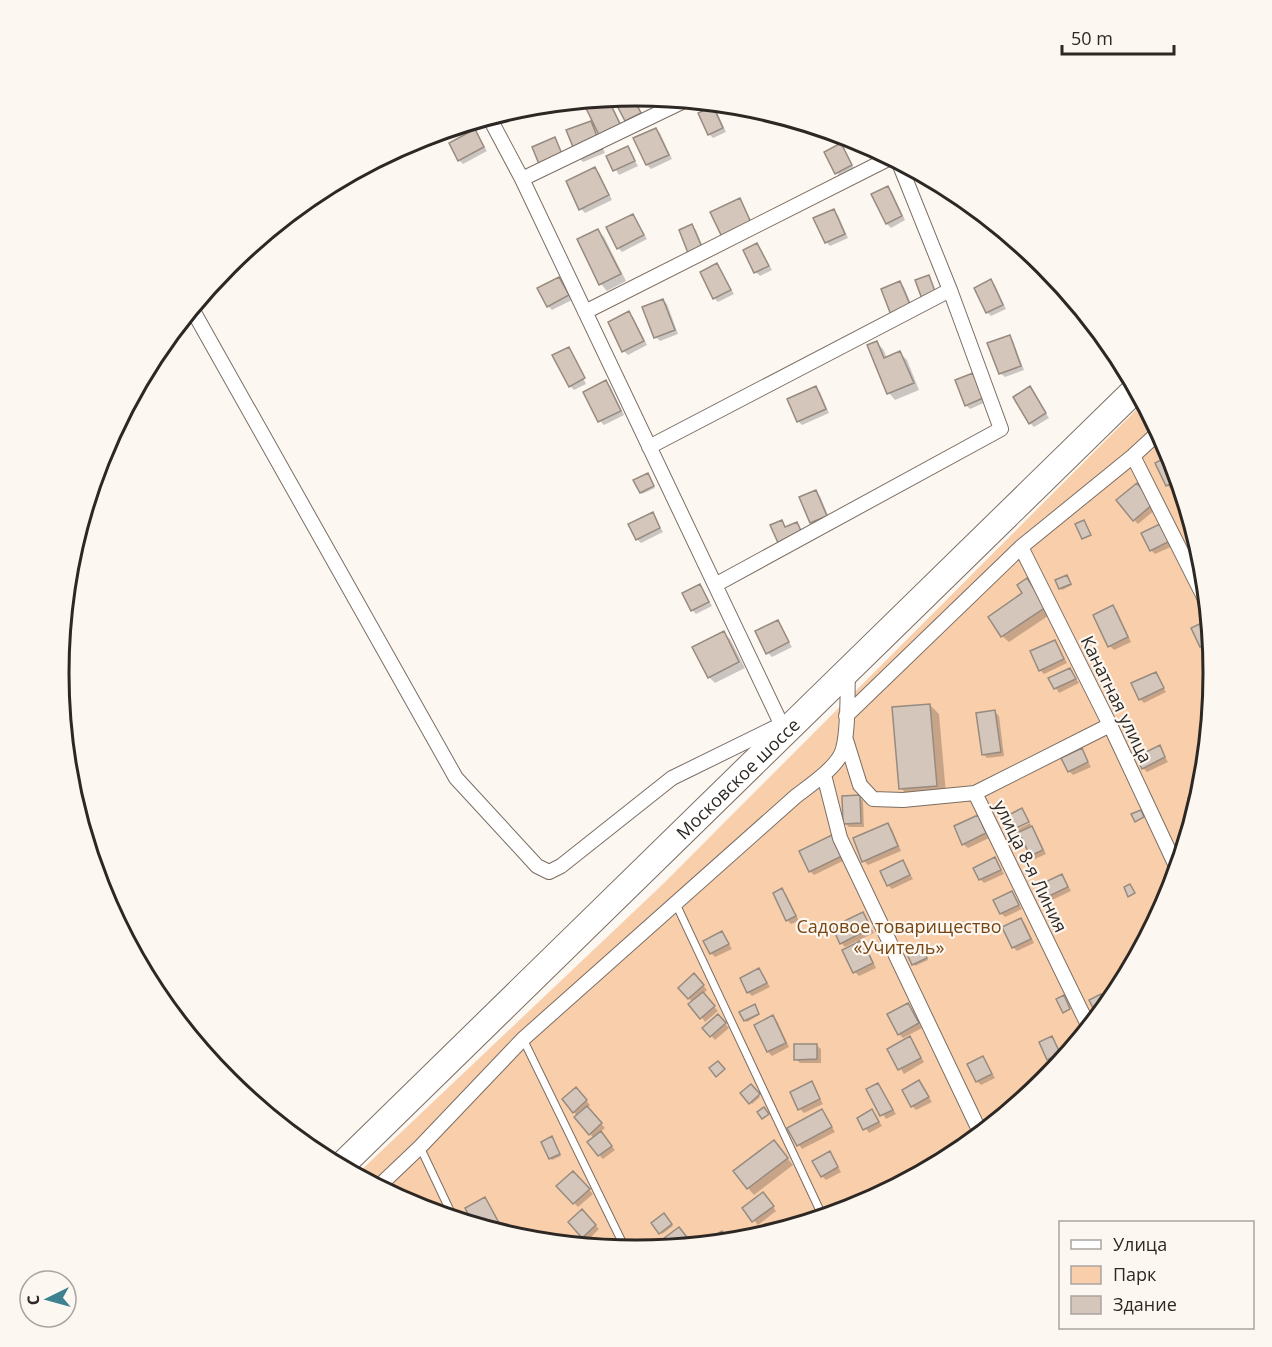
<svg xmlns="http://www.w3.org/2000/svg" width="1272" height="1347" font-family="'Open Sans',sans-serif">
  <style>
    .green { fill: #f9ceab }
    .shadow { fill: #0003 }
    .building { fill: #d4c6bb; stroke: #978a7f; stroke-width: 1.5 }
    .lines { fill: none; stroke-linecap: round; stroke-linejoin: round }
    .lane-casing { stroke: #7b6e64; stroke-width: 9 }
    .street-casing { stroke: #7b6e64; stroke-width: 16 }
    .highway-casing { stroke: #7b6e64; stroke-width: 28 }
    .lane { stroke: #fff; stroke-width: 7 }
    .street { stroke: #fff; stroke-width: 14 }
    .highway { stroke: #fff; stroke-width: 26 }
    .labels { text-anchor: middle; dominant-baseline: central; stroke-width: 4.5; stroke-linejoin: round; paint-order: stroke }
    .street-label { font-size: 18px; fill: #2e2824; stroke: #fdf7f2 }
    .park-label { font-size: 18px; fill: #764614; stroke: #fdf7f2 }
    .rim { fill: none; stroke: #2e2824; stroke-width: 3 }
  </style>
  <rect width="100%" height="100%" fill="#fdf7f2"/>
  <!-- green -->
  <path class="green" d="M1143,403l27,50 32,108 11,113 -11,112 -33,109 -53,100 -72,87 -87,72 -100,53 -109,33 -112,11 -113,-11 -108,-33 -59,-32 307,-291z"/>
  <!-- shadow -->
  <path class="shadow" d="M633,96l11,21 -13,7 -16,-26z
    M609,99l12,25 -21,11 -4,-4 9,22 -22,9 -4,-4 11,-36 7,7 -12,-26z
    M713,108l4,4 9,20 -13,6 -4,-4z
    M656,129l4,4 12,26 -21,10 -4,-4z
    M475,131l12,20 -24,13 -4,-4z
    M854,140h3l18,9 -11,6z
    M841,145l14,25 -15,7 -14,-24z
    M627,147l11,19 -19,9 -11,-19z
    M595,169l4,4 13,27 -27,13 -4,-4z
    M888,188l4,4 13,28 -14,8 -4,-4z
    M739,200l4,4 12,26 -31,8z
    M834,211l4,4 10,23 -18,8 -4,-4z
    M633,216l14,23 -25,13 -4,-4z
    M692,226l4,4 9,22h-16z
    M597,230l7,7 22,44 -19,10 -6,-7 -22,-44z
    M757,245l15,25 -12,6 -4,-4z
    M717,265l17,29 -16,8 -4,-4z
    M559,278l13,22 -20,10 -4,-4z
    M991,281l4,4 11,24 -15,7 -4,-4z
    M900,283l4,4 10,24 -22,3z
    M663,300l4,4 11,30 -18,7 -4,-4z
    M629,313l4,4 14,28 -19,10 -4,-4z
    M1009,336l4,5 11,29 -19,7 -5,-4z
    M877,343l6,6 4,9 13,-5 7,7 12,30 -24,10 -6,-7 -20,-47z
    M569,349l17,35 -12,6 -4,-4z
    M972,375l4,4 10,23 -16,7 -4,-4z
    M606,382l4,4 14,29 -20,10 -4,-4z
    M816,387l4,5 9,21 -27,12 -4,-4z
    M1030,388l19,30 -15,9 -4,-4z
    M1171,457l9,28 -9,4 -4,-4 -10,-22z
    M649,476l6,12 -13,6 -1,-1z
    M1137,486l19,23 -18,15 -4,-4z
    M816,491l4,5 10,24 -14,6 -4,-4z
    M652,514l11,18 -22,11 -4,-4z
    M1161,525l12,21 -18,8 -4,-4z
    M1068,578l4,7 -10,5 -2,-2z
    M1026,580l25,34 -42,28 -7,-6 22,-42z
    M700,585l12,21 -16,8 -4,-4z
    M1113,607l4,4 14,31 -17,8 -4,-4z
    M1208,621l3,27 -6,2 -12,-21z
    M777,622l15,25 -20,10 -4,-4z
    M723,633l7,6 15,29 -30,15 -6,-6z
    M1055,641l12,22 -23,11 -4,-4z
    M1070,670l9,13 -20,10 -9,-14z
    M1155,673l11,19 -22,11 -4,-4z
    M930,705l9,9 7,80 -37,3 -8,-9z
    M995,712l4,4 5,40 -17,2 -4,-4z
    M1159,747l9,15 -21,10 -4,-4z
    M1081,750l10,17 -18,8 -4,-4z
    M859,797l4,4 1,26h-15l-4,-4z
    M977,817l12,21 -21,10 -5,-4z
    M1030,823l16,31 -11,5 -4,-4 -11,-23 -5,2 -3,-2z
    M888,825l4,4 9,22 -33,14 -4,-4z
    M834,836l13,23 -33,16 -4,-4z
    M995,859l9,15 -20,9 -4,-4z
    M902,861l11,18 -21,10 -4,-4z
    M1062,875l9,16 -21,10 -4,-4z
    M782,890l4,4 13,27 -8,3 -4,-4z
    M1012,893l10,16 -17,8 -4,-4z
    M863,914l11,19 -15,7 7,6 10,22 -17,8 -4,-4 4,-28 -2,-3 -12,6 -4,-4z
    M1021,920l4,4 9,19 -17,8 -4,-4z
    M722,933l10,16 -17,8 -4,-4z
    M923,950l5,10 -13,6 -6,-11z
    M759,970l11,17 -18,9 -4,-4z
    M698,979l9,11 -4,4 15,17 -13,11 -16,-24z
    M1102,997l4,7 -10,5 -2,-1z
    M907,1004l15,24 -19,10 -4,-4z
    M756,1008l3,7 -12,7 -2,-2z
    M718,1016l11,12 -14,12 -11,-12z
    M773,1017l4,4 12,26 -17,9 -4,-4 -12,-27z
    M909,1038l15,24 -20,12 -15,-25z
    M1052,1038l11,20 -10,5 -4,-4z
    M816,1045l5,4v14h-21l-4,-4z
    M983,1058l12,20 -14,7 -4,-4z
    M919,1082l13,20 -16,8 -4,-4z
    M811,1083l12,21 -19,9 -4,-4z
    M878,1084l18,30 -10,5 -18,-29z
    M751,1086l9,11 -8,7 -9,-10z
    M580,1093l10,12 -3,3 18,20 -5,4 15,18 -12,9 -4,-4 -5,-16 -20,-27z
    M822,1111l13,21 -33,17 -13,-20z
    M872,1111l10,15 -13,7 -10,-15z
    M553,1140l8,16 -9,4 -2,-2z
    M774,1142l19,23 -39,30 -6,-7z
    M830,1153l11,19 -15,8 -4,-4z
    M573,1173l20,21 -15,13 -20,-21z
    M767,1198l9,13 -18,14 -14,-17z
    M485,1199l17,28 -8,4 -18,-5z
    M582,1211l17,18 -12,12 -17,-19z
    M664,1215l9,11 -11,8 -9,-11z"/>
  <!-- building -->
  <path class="building" d="M632,96l9,17 -16,8 -12,-23z
    M652,98l21,2 1,1 -19,6z
    M608,99l13,27 -21,11 -17,-35z
    M713,106l10,22 -15,7 -10,-22z
    M591,121l11,28 -24,10 -12,-29z
    M656,128l13,27 -23,10 -13,-27z
    M475,129l9,18 -26,14 -9,-18z
    M555,137l7,17 -23,10 -7,-17z
    M852,139l5,1 12,6 -11,6z
    M841,143l11,22 -17,9 -11,-22z
    M628,146l7,15 -22,10 -7,-15z
    M595,167l14,28 -30,15 -13,-29z
    M888,186l14,30 -16,8 -15,-30z
    M740,198l12,27 -29,14 -13,-27z
    M834,209l11,25 -20,9 -12,-25z
    M633,214l11,21 -27,14 -11,-22z
    M692,224l10,23 -14,6 -9,-23z
    M598,229l23,45 -22,11 -22,-46z
    M757,243l12,23 -15,7 -11,-23z
    M717,263l14,27 -18,9 -13,-27z
    M929,275l7,19 -14,5 -7,-19z
    M559,277l10,18 -22,12 -10,-19z
    M991,279l12,26 -17,8 -12,-25z
    M900,281l11,26 -20,8 -10,-26z
    M663,299l12,31 -21,8 -12,-31z
    M629,311l15,30 -22,11 -14,-30z
    M1010,335l11,31 -22,8 -12,-31z
    M877,341l7,17 16,-7 14,32 -27,11 -20,-49z
    M569,347l16,31 -16,9 -17,-32z
    M973,373l10,25 -18,8 -10,-26z
    M606,380l15,31 -23,11 -15,-30z
    M816,386l10,23 -29,13 -10,-23z
    M1030,386l16,27 -17,11 -16,-27z
    M1170,455l8,25 -12,6 -11,-23z
    M648,473l6,13 -14,7 -7,-13z
    M1137,483l16,21 -20,17 -17,-21z
    M816,490l11,26 -17,7 -11,-26z
    M1186,508l5,14 -6,2 -6,-13z
    M653,512l7,16 -24,12 -8,-16z
    M782,520l3,7 12,-5 6,13 -24,10 -9,-20z
    M1084,520l7,15 -9,4 -7,-15z
    M1162,523l8,18 -20,10 -9,-18z
    M1067,575l4,9 -12,5 -4,-9z
    M1027,578l19,29 -45,30 -13,-20 34,-24 -5,-8z
    M700,584l9,18 -18,9 -9,-18z
    M1113,605l15,32 -20,10 -15,-32z
    M778,620l11,22 -23,12 -11,-23z
    M1208,620l2,22 -10,5 -9,-19z
    M724,631l15,31 -31,16 -16,-31z
    M1055,640l9,19 -25,12 -9,-20z
    M1070,668l6,11 -22,10 -6,-11z
    M1156,672l8,16 -25,12 -8,-17z
    M930,704l7,82 -38,3 -7,-82z
    M995,710l6,42 -19,3 -6,-42z
    M1160,745l5,12 -23,12 -6,-12z
    M1082,748l6,14 -20,10 -7,-14z
    M1201,792l-6,20 -7,-14z
    M860,795l1,28 -18,1 -1,-28z
    M1022,808l7,14 -19,9 -7,-13z
    M1141,810l3,7 -9,5 -4,-8z
    M978,815l8,18 -24,12 -8,-19z
    M888,823l10,23 -36,16 -9,-24z
    M1032,826l11,24 -13,6 -11,-24z
    M834,834l10,21 -35,17 -10,-21z
    M995,857l6,13 -22,10 -6,-12z
    M903,860l7,15 -23,11 -7,-15z
    M1062,874l6,13 -23,11 -6,-13z
    M1130,884l5,9 -7,4 -4,-10z
    M782,888l14,28 -10,5 -13,-28z
    M1012,891l7,14 -19,9 -7,-14z
    M863,912l8,16 -31,16 -8,-17z
    M1021,918l10,21 -19,9 -10,-21z
    M722,931l7,13 -19,10 -7,-13z
    M862,940l11,23 -20,10 -11,-23z
    M922,947l5,11 -15,7 -5,-11z
    M759,968l8,15 -20,10 -7,-15z
    M694,973l10,12 -16,14 -10,-11z
    M703,992l12,14 -15,13 -12,-15z
    M1101,994l4,9 -12,5 -4,-8z
    M1064,995l6,14 -7,4 -7,-14z
    M908,1003l11,20 -21,12 -11,-21z
    M755,1004l4,10 -15,7 -5,-9z
    M718,1014l8,9 -16,14 -8,-9z
    M773,1015l13,28 -19,9 -13,-27z
    M910,1036l11,22 -23,12 -11,-21z
    M1052,1036l8,17 -13,7 -8,-18z
    M794,1044h23v15l-23,1z
    M983,1056l9,18 -16,8 -9,-18z
    M718,1061l7,8 -9,8 -7,-9z
    M919,1080l10,17 -18,10 -9,-17z
    M812,1081l8,18 -22,11 -8,-18z
    M878,1083l15,27 -13,6 -14,-27z
    M751,1084l9,10 -11,10 -9,-11z
    M576,1087l11,13 -14,13 -11,-14z
    M587,1106l15,17 -13,12 -15,-18z
    M764,1107l5,7 -7,5 -5,-7z
    M822,1109l10,18 -35,19 -10,-18z
    M872,1109l7,13 -16,8 -6,-12z
    M601,1131l11,15 -14,10 -11,-14z
    M552,1136l8,18 -11,5 -8,-17z
    M774,1140l14,18 -41,31 -14,-18z
    M830,1151l8,16 -17,10 -9,-16z
    M573,1171l17,18 -17,15 -17,-18z
    M763,1192l11,14 -22,16 -10,-14z
    M485,1197l14,26 -12,6 -13,-4 -9,-17z
    M582,1209l14,16 -14,13 -14,-16z
    M664,1213l8,11 -13,10 -8,-11z
    M679,1227l14,18 -35,4 -3,-4z
    M722,1231l6,11 -15,1 -3,-5z"/>
  <g class="lines">
    <!-- lane casing -->
    <g class="lane-casing">
      <path id="lane" d="M676,904l147,313
        M523,1039l103,211
        M420,1147l34,72"/>
    </g>
    <!-- street casing -->
    <g class="street-casing">
      <path id="street" d="M489,117l33,62 263,553
        M522,179l162,-78
        M192,309l264,469 81,88 12,6 12,-6 111,-88 108,-53
        M585,312l305,-154
        M649,447l301,-157
        M1133,456l74,147
        M1021,547l89,178 67,143
        M715,585l286,-156 -51,-139 -51,-127
        M846,716l175,-169 112,-91 26,-24
        M846,740l14,45 13,14 30,1 72,-7
        M824,775l16,63 141,296
        M1089,1027l-114,-234 135,-68
        M378,1187l42,-40 103,-108 272,-242c14,-11 41,-29 47,-45 7,-18 5,-59 6,-80"/>
    </g>
    <!-- highway casing -->
    <g class="highway-casing">
      <g id="highway">
        <path id="s1" d="M340,1167l796,-778"/>
      </g>
    </g>
    <!-- lane -->
    <use href="#lane" class="lane"/>
    <!-- street -->
    <use href="#street" class="street"/>
    <!-- highway -->
    <use href="#highway" class="highway"/>
  </g>
  <g class="labels">
    <!-- street labels -->
    <g class="street-label">
      <text transform="translate(1117 699) rotate(64)">Канатная улица</text>
      <text stroke="none"><textPath href="#s1" startOffset="556">Московское шоссе</textPath></text>
      <text transform="translate(1031 866) rotate(64)">улица 8-я Линия</text>
    </g>
    <!-- park labels -->
    <g class="park-label">
      <text x="899" y="926">Садовое товарищество<tspan x="899" dy="21">«Учитель»</tspan></text>
    </g>
  </g>
  <!-- crop -->
  <path d="M0 0H1272V1347H0ZM69 673a567 567 0 1 1 1134 0a567 567 0 1 1-1134 0Z" fill="#fdf7f2" fill-rule="evenodd"/>
  <path class="rim" d="M69 673a567 567 0 1 1 1134 0a567 567 0 1 1-1134 0Z"/>
  <!-- legend -->
  <rect x="1059" y="1221" width="195" height="108" fill="#fdf7f2" stroke="#aaa4a0" stroke-width="1.5"/>
  <rect x="1071" y="1240" width="30" height="9" fill="#ffffff" stroke="#aaa4a0" stroke-width="1.5"/>
  <text x="1113" y="1251" font-size="18" fill="#2e2824">Улица</text>
  <rect x="1071" y="1266" width="30" height="18" fill="#f9ceab" stroke="#aaa4a0" stroke-width="1.5"/>
  <text x="1113" y="1281" font-size="18" fill="#2e2824">Парк</text>
  <rect x="1071" y="1296" width="30" height="18" fill="#d4c6bb" stroke="#aaa4a0" stroke-width="1.5"/>
  <text x="1113" y="1311" font-size="18" fill="#2e2824">Здание</text>
  <!-- north arrow -->
  <g transform="translate(48 1299) rotate(265)"><circle r="28" fill="#fdf7f2" stroke="#aaa4a0" stroke-width="1.5"/>
  <path d="M0-4.5L10 22L0 15L-10 22Z" fill="#3e8291"/>
  <text y="-9" font-size="16" font-weight="bold" text-anchor="middle" fill="#2e2824">С</text>
  </g>
  <!-- scale -->
  <path d="M1062 45v9h112v-9" fill="none" stroke="#2e2824" stroke-width="3"/>
  <text x="1071" y="45" font-size="18" fill="#2e2824" stroke="#fdf7f2" stroke-width="4.5" paint-order="stroke">50 m</text>
</svg>
